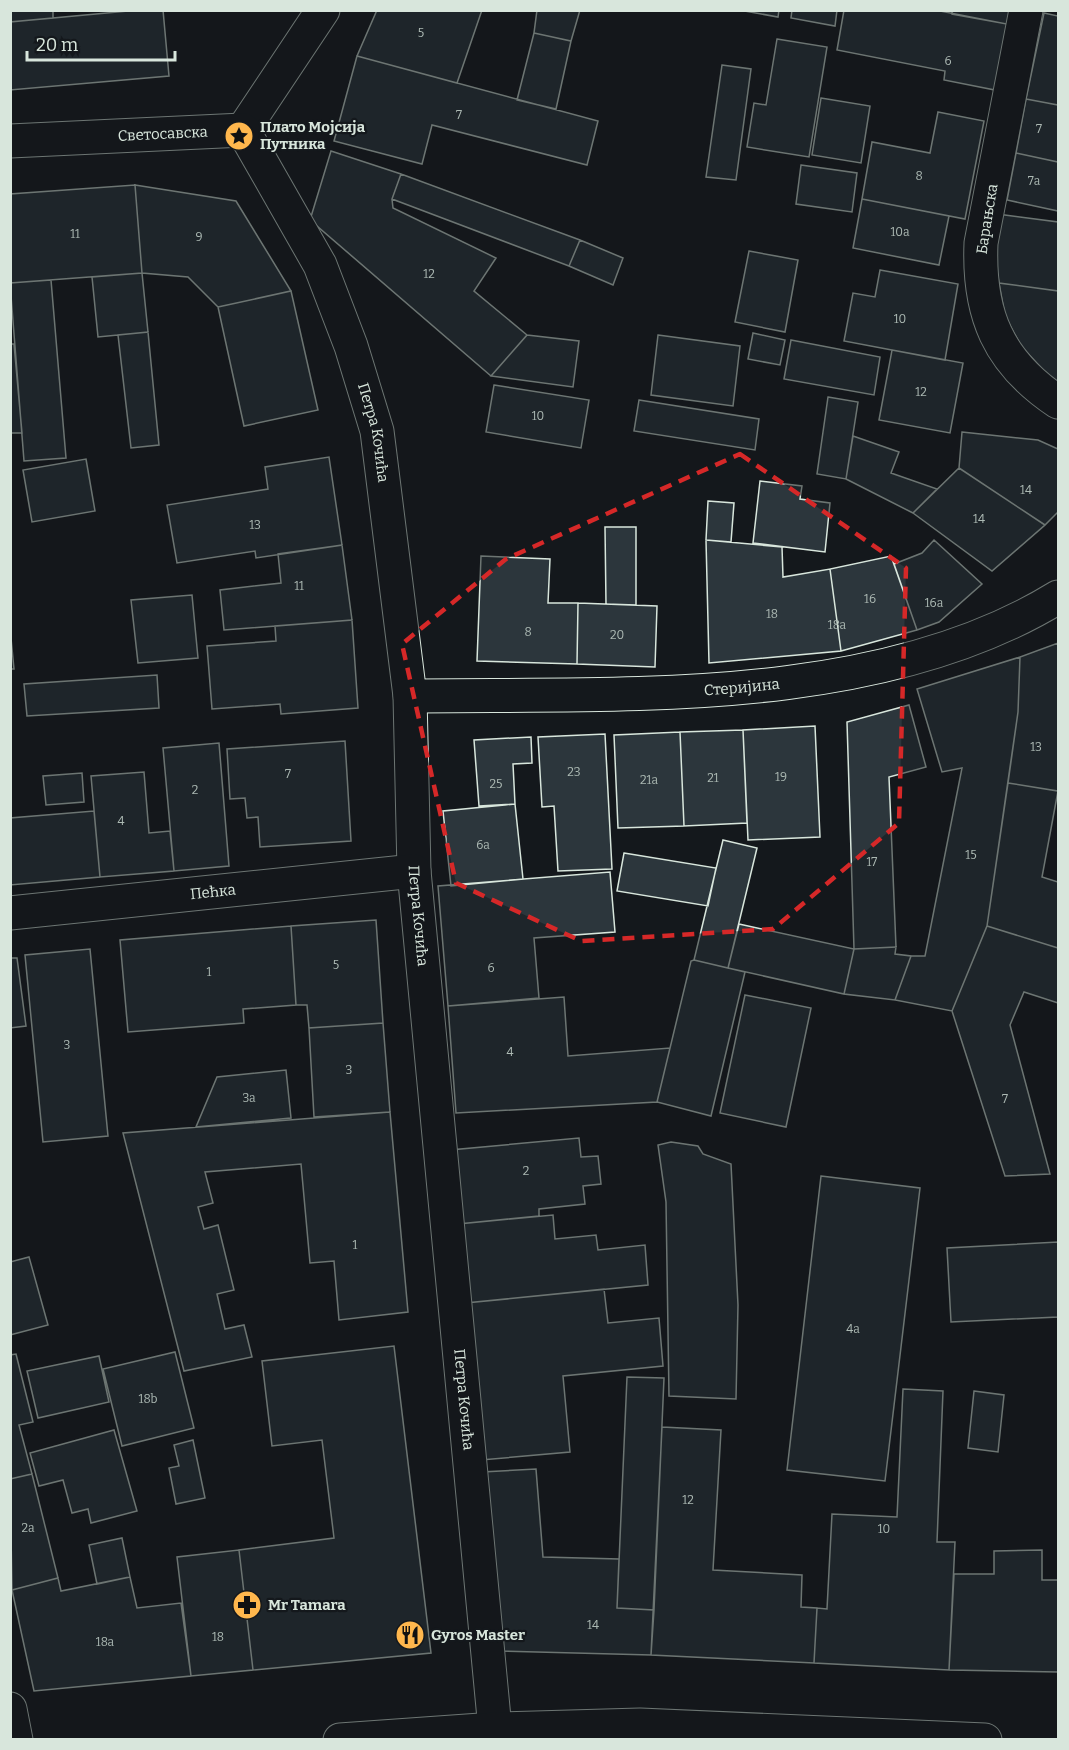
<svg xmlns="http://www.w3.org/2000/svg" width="1069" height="1750" font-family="Bitter,serif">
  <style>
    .building { fill: #2c363c; stroke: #d8e6dc; stroke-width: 1.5 }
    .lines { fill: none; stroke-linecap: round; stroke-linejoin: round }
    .minor-casing { stroke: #d8e6dc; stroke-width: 35 }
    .major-casing { stroke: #d8e6dc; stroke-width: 35 }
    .minor { stroke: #14181c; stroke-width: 33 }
    .major { stroke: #14181c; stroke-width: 33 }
    .marked { fill: none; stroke: #d62828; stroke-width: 4.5; stroke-dasharray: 12 8; stroke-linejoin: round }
    .labels { text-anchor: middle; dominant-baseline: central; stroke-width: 4.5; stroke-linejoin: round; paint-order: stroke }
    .number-label { font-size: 12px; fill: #adbab4 }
    .poi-label { font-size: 15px; font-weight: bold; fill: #d8e6dc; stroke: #14181c; text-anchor: start }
    .street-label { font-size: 15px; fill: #d8e6dc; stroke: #14181c }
  </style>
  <rect width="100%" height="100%" fill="#14181c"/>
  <!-- building -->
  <path class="building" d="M10,10h43v8l-43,4z
    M139,10h24l6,66 -159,14v-68z
    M377,10h105l-25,73 -100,-27z
    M537,10h43l-9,31 -37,-8z
    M739,10h40l-1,7z
    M792,10h45l-2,16 -44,-8z
    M844,10h91l77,15 -12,66 -56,-11 1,-9 -108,-21z
    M952,10h63l-3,15 -60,-11z
    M1044,13l14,3v89l-32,-6z
    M534,33l37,8 -15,68 -39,-9z
    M777,39l50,8 -18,110 -62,-10 7,-44 12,2z
    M357,56l241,65 -11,44 -155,-40 -10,39 -88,-23z
    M722,65l29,4 -15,111 -30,-3z
    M821,98l49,8 -9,57 -49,-8z
    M1026,99l32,6v57l-42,-9z
    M938,112l46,9 -19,98 -103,-20 10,-57 58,11z
    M331,151l70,23 -9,25 1,9 103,50 -22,33 53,44 -36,41 -181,-156z
    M1016,153l42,9v49l-51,-11z
    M801,165l56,8 -5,39 -56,-8z
    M401,174l179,66 -11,26 -177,-67z
    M135,185l101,16 55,90 -73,16 -30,-30 -46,-4z
    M135,185l7,88 -132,10v-89z
    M862,199l87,17 -10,49 -86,-17z
    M997,214l61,8v69l-59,-8 -6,-37z
    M580,240l43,18 -10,27 -44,-19z
    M749,251l49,9 -13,72 -50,-10z
    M880,270l78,14 -13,76 -101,-19 9,-48 22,4z
    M142,273l6,59 -50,5 -6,-60z
    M51,280l15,178 -42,3 -14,-178z
    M999,283l59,8v95l-37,-40 -16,-30z
    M291,291l27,119 -74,16 -26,-119z
    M148,332l11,113 -28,3 -13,-113z
    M753,333l32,7 -5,25 -32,-6z
    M527,335l52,6 -6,46 -82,-11z
    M658,335l82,11 -7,60 -82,-11z
    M791,340l89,17 -6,38 -90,-16z
    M10,344h4l8,89h-12z
    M892,350l71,13 -13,70 -71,-13z
    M494,385l95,15 -8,48 -95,-16z
    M828,397l30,5 -12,77 -29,-5z
    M639,400l120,19 -4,31 -121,-19z
    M962,432l76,8 20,9v63l-13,13 -86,-57z
    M853,436l46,16 -8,21 46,16 -24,24 -67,-34z
    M329,457l13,88 -86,13 -1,-7 -78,12 -10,-58 101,-16 -3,-22z
    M86,459l9,52 -63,11 -9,-52z
    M959,468l86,57 -53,46 -79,-58z
    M760,481l42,5 -2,13 30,4 -5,49 -72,-9z
    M708,501l26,2 -3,39 -25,-2z
    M605,527h31v78l-30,-1z
    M706,540l76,7 1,30 47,-8 11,82 -132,12z
    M934,540l48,44 -43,38 -22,8 -23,-66 28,-11z
    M342,545l10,75 -128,10 -4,-40 61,-7 -3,-29z
    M481,556l69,3 -2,44h30l-1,61 -100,-3z
    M891,556l26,74 -76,21 -11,-82z
    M192,595l6,63 -60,5 -7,-63z
    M578,603l79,3 -2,61 -78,-3z
    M352,620l6,88 -77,6 -1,-10 -68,5 -5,-63 69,-5 -1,-15z
    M10,628l4,41h-4z
    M1058,643v148l-50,-8 10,-71 2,-55z
    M1020,657l-2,55 -31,214 -35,85 -57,-11 16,-44h14l37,-188 -20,4 -25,-83z
    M157,675l2,33 -132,8 -3,-32z
    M909,705l17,62 -37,10 7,170 -42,2 -7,-227z
    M815,726l5,111 -72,3 -5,-110z
    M743,730l4,93 -63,3 -4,-94z
    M680,732l4,94 -66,2 -4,-93z
    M605,734l7,135 -54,2 -4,-65 -12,1 -4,-70z
    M531,737l1,26 -19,1 2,40 -36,2 -5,-66z
    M345,741l6,100 -91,6 -2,-30 -11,1 -2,-20 -15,1 -3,-50z
    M219,743l10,123 -55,5 -11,-123z
    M144,772l5,61 21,-2 4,40 -74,6 -9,-101z
    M82,773l2,29 -38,3 -3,-29z
    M1008,783l50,8 -16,86 16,5v66l-71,-22z
    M515,804l8,75 -72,7 -8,-75z
    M94,811l6,66 -90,8v-67z
    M723,840l34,8 -29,120 -34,-8z
    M624,853l92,15 -8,38 -91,-15z
    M610,872l5,60 -81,6 5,60 -91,8 -10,-120z
    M376,920l7,103 -74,5 -2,-23h-11l-5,-79z
    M739,924l115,25 -10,45 -116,-26z
    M291,926l5,79 -53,4 1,14 -116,9 -8,-92z
    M987,926l71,22v55l-34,-11 -14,33 40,149 -45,2 -53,-165z
    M896,947l-1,7 16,2 -16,44 -51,-6 10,-45z
    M90,949l18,187 -65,6 -18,-187z
    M10,958h7l9,68 -16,2z
    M694,960l51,12 -34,144 -54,-14 34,-141z
    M745,995l66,13 -25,119 -66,-14z
    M564,997l4,59 102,-8 -13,54 -201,11 -8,-107z
    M383,1023l7,89 -76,5 -5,-89z
    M286,1070l5,48 -95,9 21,-50z
    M390,1112l18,200 -69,8 -5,-59 -24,2 -9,-99 -96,8 8,31 -15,4 6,22 14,-4 16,65 -17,4 8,35 19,-4 8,32 -68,14 -61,-238z
    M579,1138l2,19 17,-1 3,28 -18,2 2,18 -46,5v7l-81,8 -8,-74z
    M671,1142l27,4 5,8 28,10 7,141 -2,94 -67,-3 -3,-194 -8,-57z
    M821,1176l99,12 -35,293 -98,-11z
    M553,1215l2,24 41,-4 2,15 47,-5 3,40 -182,18 -8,-79z
    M1058,1242v75l-107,5 -4,-74z
    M29,1257l19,68 -38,10v-73z
    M604,1289l4,34 51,-5 4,48 -100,10 7,76 -89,8 -15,-157z
    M394,1346l37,307 -178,17 -14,-120 95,-12 -12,-98 -50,6 -10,-85z
    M175,1352l19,76 -72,18 -19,-77z
    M16,1354l17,68 -14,3 13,49 -22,5v-124z
    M99,1356l10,46 -71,16 -11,-47z
    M627,1377l37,1 -10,232 -37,-2z
    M903,1389l40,2 -6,151h18l-6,128 -135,-7 3,-55 10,1 5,-95 65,3z
    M974,1391l30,4 -6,57 -30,-4z
    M662,1427l59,3 -8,140 89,5 -1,32 16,1 -3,55 -163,-8z
    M114,1430l23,81 -46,12 -3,-14 -16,4 -9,-33 -24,6 -9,-33z
    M193,1440l12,58 -29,6 -7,-36 10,-2 -5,-21z
    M536,1469l7,88 76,2 -2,49 37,2 -3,45 -152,-4 -17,-179z
    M32,1474l26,104 -46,12 -2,-111z
    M122,1538l8,39 -33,7 -8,-39z
    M239,1550l14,120 -62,6 -14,-119z
    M1042,1550v30h16v92l-109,-2 5,-96h40v-23z
    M130,1577l7,31 44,-5 10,73 -157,15 -22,-101 46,-12 3,13z"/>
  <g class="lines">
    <!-- minor casing -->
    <g class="minor-casing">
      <g id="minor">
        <path d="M1026,10l-45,233c-3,71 17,119 77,159"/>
        <path id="s1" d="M243,130l77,135 31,81 26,85 33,265 4,175 81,858"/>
        <path d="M243,130l80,-120"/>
        <path id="s2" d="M10,141l233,-11"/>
        <path id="s3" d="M410,696c207,-3 466,13 648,-99"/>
        <path id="s4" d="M10,913l404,-42"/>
        <path d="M10,1709l6,31"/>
      </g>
    </g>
    <!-- major casing -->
    <g class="major-casing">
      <path id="major" d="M340,1740l155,-11 145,-4 345,15"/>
    </g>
    <!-- minor -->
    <use href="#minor" class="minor"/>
    <!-- major -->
    <use href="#major" class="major"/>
  </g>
  <!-- marked area -->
  <path d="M0 0H1069V1750H0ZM740,454l166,114 -7,255 -126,106 -192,12 -125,-58 -54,-239 104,-85z" fill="#14181c" fill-opacity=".55" fill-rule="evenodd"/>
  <path class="marked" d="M740,454l166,114 -7,255 -126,106 -192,12 -125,-58 -54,-239 104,-85z"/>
  <!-- icons -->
  <defs>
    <g id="sight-disc" transform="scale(1.5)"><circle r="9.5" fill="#ffb74d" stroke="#14181c"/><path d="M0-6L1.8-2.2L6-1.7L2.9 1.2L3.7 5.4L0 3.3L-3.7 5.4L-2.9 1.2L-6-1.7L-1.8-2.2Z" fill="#111"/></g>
    <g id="pharmacy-disc" transform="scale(1.5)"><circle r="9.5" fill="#ffb74d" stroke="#14181c"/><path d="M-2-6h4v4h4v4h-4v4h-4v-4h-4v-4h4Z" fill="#111"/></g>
    <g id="restaurant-disc" transform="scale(1.5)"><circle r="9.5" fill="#ffb74d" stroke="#14181c"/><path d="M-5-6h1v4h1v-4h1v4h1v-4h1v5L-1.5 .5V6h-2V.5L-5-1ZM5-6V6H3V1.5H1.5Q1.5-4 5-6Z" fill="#111"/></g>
  </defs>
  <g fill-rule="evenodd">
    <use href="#sight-disc" x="239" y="136"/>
    <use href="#pharmacy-disc" x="247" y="1605"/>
    <use href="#restaurant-disc" x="410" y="1635"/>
  </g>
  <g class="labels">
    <!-- number labels -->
    <g class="number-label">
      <text x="421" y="33">5</text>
      <text x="948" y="61">6</text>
      <text x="459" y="115">7</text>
      <text x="1039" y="129">7</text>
      <text x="919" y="176">8</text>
      <text x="1034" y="181">7a</text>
      <text x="900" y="232">10a</text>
      <text x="75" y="234">11</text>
      <text x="199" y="237">9</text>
      <text x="429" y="274">12</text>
      <text x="900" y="319">10</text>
      <text x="921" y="392">12</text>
      <text x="538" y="416">10</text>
      <text x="1026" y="490">14</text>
      <text x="979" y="519">14</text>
      <text x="255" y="525">13</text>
      <text x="299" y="586">11</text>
      <text x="870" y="599">16</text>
      <text x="934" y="603">16a</text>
      <text x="772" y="614">18</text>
      <text x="837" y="625">18a</text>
      <text x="528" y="632">8</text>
      <text x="617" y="635">20</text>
      <text x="1036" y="747">13</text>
      <text x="574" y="772">23</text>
      <text x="288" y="774">7</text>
      <text x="781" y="777">19</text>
      <text x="713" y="778">21</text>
      <text x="649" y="780">21a</text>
      <text x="496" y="784">25</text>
      <text x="195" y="790">2</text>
      <text x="121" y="821">4</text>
      <text x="483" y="845">6a</text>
      <text x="971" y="855">15</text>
      <text x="872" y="862">17</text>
      <text x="336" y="965">5</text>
      <text x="491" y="968">6</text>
      <text x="209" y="972">1</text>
      <text x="67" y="1045">3</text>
      <text x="510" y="1052">4</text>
      <text x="349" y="1070">3</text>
      <text x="249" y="1098">3a</text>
      <text x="1005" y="1099">7</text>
      <text x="526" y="1171">2</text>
      <text x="355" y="1245">1</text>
      <text x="853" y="1329">4a</text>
      <text x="148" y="1399">18b</text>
      <text x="688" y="1500">12</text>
      <text x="28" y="1528">2a</text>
      <text x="884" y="1529">10</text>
      <text x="593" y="1625">14</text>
      <text x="218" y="1637">18</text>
      <text x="105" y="1642">18a</text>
    </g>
    <!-- poi labels -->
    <g class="poi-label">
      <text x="260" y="127">Плато Мојсија<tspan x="260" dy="17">Путника</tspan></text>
      <text x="268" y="1605">Mr Tamara</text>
      <text x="431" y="1635">Gyros Master</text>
    </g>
    <!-- street labels -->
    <g class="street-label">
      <text stroke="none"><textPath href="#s2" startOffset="153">Светосавска</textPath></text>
      <text transform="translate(987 219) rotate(-81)">Барањска</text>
      <text stroke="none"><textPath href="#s1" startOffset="332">Петра Кочића</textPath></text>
      <text stroke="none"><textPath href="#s3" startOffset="332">Стеријина</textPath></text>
      <text stroke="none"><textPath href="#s4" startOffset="204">Пећка</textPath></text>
      <text stroke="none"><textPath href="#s1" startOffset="818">Петра Кочића</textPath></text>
      <text stroke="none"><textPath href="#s1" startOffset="1304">Петра Кочића</textPath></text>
    </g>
  </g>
  <!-- border -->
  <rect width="1069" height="1750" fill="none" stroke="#d8e6dc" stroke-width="24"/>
  <!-- scale -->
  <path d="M27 51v9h148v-9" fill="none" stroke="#d8e6dc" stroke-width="3"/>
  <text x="36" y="51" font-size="18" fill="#d8e6dc" stroke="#14181c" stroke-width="4.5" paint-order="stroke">20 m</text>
</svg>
